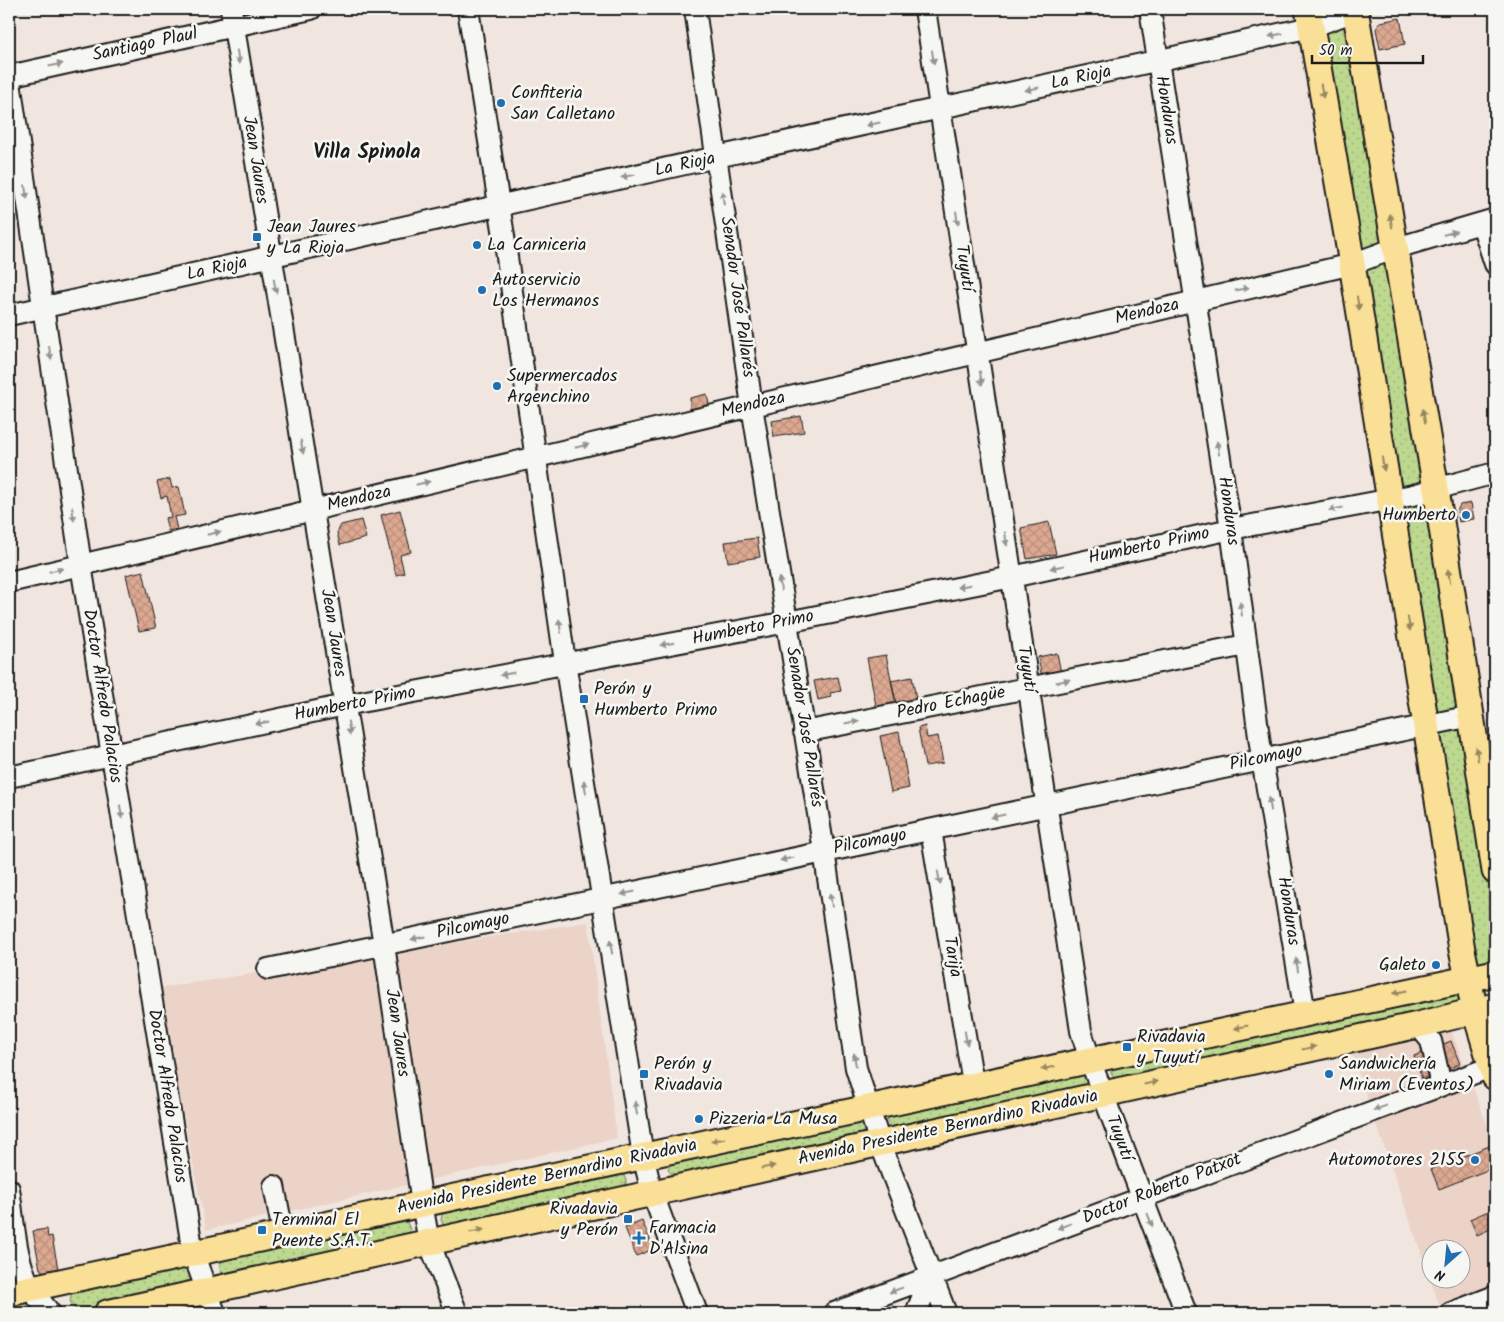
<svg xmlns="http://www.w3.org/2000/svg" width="1504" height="1322" font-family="Kalam,sans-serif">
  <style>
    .built { fill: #ebd3c8; fill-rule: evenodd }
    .park { fill: url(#park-dots); stroke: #6c7a56 }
    .building { fill: url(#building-cross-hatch); stroke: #1c1c1c }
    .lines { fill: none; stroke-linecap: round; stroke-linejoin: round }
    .minor-casing { stroke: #1c1c1c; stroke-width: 24 }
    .major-casing { stroke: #1c1c1c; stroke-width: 29 }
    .minor { stroke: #f6f6f2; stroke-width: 20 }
    .major { stroke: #fadf96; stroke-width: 25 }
    .oneway { fill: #949492 }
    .oneway2 { fill: #96875f }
    .poi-dot { fill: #1f6fb2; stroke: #f6f6f2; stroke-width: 2 }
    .labels { text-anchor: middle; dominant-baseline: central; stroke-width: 5; stroke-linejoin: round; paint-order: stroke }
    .street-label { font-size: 18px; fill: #1c1c1c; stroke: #f6f6f2 }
    .poi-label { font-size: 18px; fill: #1c1c1c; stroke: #f6f6f2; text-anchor: start }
    .quarter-label { font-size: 20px; font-weight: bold; fill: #1c1c1c; stroke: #f6f6f2 }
  </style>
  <defs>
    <pattern id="park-dots" width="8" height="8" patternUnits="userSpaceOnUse" patternTransform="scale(1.25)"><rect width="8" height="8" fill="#bdd88f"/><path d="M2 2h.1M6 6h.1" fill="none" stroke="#a2b97b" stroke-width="1.8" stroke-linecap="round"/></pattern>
    <pattern id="building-cross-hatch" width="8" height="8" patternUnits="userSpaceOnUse" patternTransform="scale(1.25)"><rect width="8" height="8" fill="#dca891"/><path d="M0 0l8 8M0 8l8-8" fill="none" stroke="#bc907c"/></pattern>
  </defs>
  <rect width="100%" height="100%" fill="#f1e6df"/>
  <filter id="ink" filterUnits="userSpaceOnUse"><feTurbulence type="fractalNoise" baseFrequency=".02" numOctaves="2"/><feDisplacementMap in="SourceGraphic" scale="10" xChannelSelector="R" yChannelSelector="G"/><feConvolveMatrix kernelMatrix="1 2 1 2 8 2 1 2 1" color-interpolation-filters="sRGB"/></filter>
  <g filter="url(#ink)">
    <!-- built -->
    <path class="built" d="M588,922l29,216 -411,92 -47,-242z
      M1443,1009l52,136v168h-53l-98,-282zM1432,1250h30v30h-30z"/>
    <!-- park -->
    <path class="park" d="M1308,9h47l140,862v102l-27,5z
      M1460,992v12l-343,77 -6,-7v-6z
      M1082,1073l7,6 -2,7 -196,43 -4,-8 1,-5z
      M864,1121l2,10 -2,4 -189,42 -7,-7 3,-8z
      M622,1172l4,8v8l-182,38 -3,-6 2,-9z
      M406,1220l4,9 -1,6 -184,42c-5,-5 -7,-12 -3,-19z
      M186,1267l4,2 3,13 -7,7 -103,22 -8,-2 -5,-8 2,-10z
      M9,1302h15l4,4 1,7h-20z"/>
    <!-- building -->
    <path class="building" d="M1400,18l5,26 -25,5 -4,-20 4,-7z
      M707,394l2,11 -19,4v-11z
      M801,416l3,16 -30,5 -2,-16z
      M170,479l2,9 7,-1 6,28 -11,2 3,12 -9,2 -3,-13 6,-1 -4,-21 -6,2 -4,-16z
      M1471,503l3,16 -15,3 -2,-11 3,-6z
      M400,510l11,42 -11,3 4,18 -8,2 -15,-60z
      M361,520l5,18 -26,7 -3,-12 4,-8z
      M1049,522l7,32 -29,5 -6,-31z
      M757,538l3,19 -32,5 -3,-20z
      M143,571l13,57 -17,3 -13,-56z
      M1057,653l5,25h-20l-4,-21z
      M886,655l11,53 -20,3 -10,-53z
      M838,677l3,14 -11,2 1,4 -13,3 -4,-19z
      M912,677l5,27 -20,4 -6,-27z
      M1495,701v22h-2l-4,-21z
      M925,726l2,12 11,-2 5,27 -18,3 -7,-38z
      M899,732l10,56 -18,4 -11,-56z
      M1451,1041l9,23 -38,15 -8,-23z
      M1492,1145l3,7v15l-56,22 -8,-20z
      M1495,1208v19l-18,8 -7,-16z
      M642,1221l12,28 -18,7 -11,-28z
      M47,1229l1,8 4,-1 6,33 -14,3 -4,-3 -7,-38z"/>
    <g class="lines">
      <!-- minor casing -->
      <g class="minor-casing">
        <path id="minor" d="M231,9l153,936 38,259 7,38 28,71
          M468,9l36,227 61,426 78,494 9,36 45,121
          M695,9l57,397 72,445 32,217 24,75 66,170
          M925,9l156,1022 9,29 96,253
          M1150,9l81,520 31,230 43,254
          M9,75l72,490 112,688 22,60
          M9,76l302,-67
          M1482,224l13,40
          M9,315c433,-99 868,-193 1302,-288l49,-18
          M9,582l1343,-318 44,-16 99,-29
          M804,732l442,-87
          M9,777l336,-72 442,-83 225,-45 219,-48 182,-34 82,-22
          M931,830l42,253
          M268,969l1203,-253
          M1418,1025l13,16 10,44
          M274,1186l9,47
          M9,1189c5,32 6,71 22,99 5,9 13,17 19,25
          M834,1313l657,-246
          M916,1313l15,-37
          M1451,1313l44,-17"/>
      </g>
      <!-- major casing -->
      <g class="major-casing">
        <path id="major" d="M1308,9l44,255 110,686 13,61 20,66
          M1355,9l81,480 59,382
          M9,1293l1486,-320
          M107,1313l1311,-288 77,-19"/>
      </g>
      <!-- minor -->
      <use href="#minor" class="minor"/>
      <!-- major -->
      <use href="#major" class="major"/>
    </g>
    <!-- one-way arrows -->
    <defs><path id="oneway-solid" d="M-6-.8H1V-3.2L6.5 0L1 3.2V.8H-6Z" transform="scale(1.25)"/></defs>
    <g class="oneway">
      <use href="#oneway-solid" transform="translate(1276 35) rotate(168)"/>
      <use href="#oneway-solid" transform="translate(238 57) rotate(81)"/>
      <use href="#oneway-solid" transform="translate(933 57) rotate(81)"/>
      <use href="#oneway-solid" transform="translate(56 65) rotate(-12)"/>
      <use href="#oneway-solid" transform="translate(1032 89) rotate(168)"/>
      <use href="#oneway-solid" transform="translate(873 124) rotate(168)"/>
      <use href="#oneway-solid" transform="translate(628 176) rotate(168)"/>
      <use href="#oneway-solid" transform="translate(26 192) rotate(82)"/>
      <use href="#oneway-solid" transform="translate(723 198) rotate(-98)"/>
      <use href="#oneway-solid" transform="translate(957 218) rotate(82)"/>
      <use href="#oneway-solid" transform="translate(1450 233) rotate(-16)"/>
      <use href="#oneway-solid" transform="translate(275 286) rotate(80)"/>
      <use href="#oneway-solid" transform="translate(1242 289) rotate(-13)"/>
      <use href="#oneway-solid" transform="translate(50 353) rotate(82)"/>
      <use href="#oneway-solid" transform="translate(981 378) rotate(81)"/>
      <use href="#oneway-solid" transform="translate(582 446) rotate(-13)"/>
      <use href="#oneway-solid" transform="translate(302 447) rotate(80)"/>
      <use href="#oneway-solid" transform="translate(1218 448) rotate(-99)"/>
      <use href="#oneway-solid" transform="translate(423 483) rotate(-13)"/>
      <use href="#oneway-solid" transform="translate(1336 509) rotate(169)"/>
      <use href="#oneway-solid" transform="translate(73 514) rotate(82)"/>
      <use href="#oneway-solid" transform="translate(214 533) rotate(-13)"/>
      <use href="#oneway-solid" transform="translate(1006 539) rotate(81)"/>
      <use href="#oneway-solid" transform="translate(1057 567) rotate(168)"/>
      <use href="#oneway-solid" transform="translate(56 570) rotate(-13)"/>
      <use href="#oneway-solid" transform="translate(780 584) rotate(-99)"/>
      <use href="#oneway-solid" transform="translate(964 586) rotate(169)"/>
      <use href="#oneway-solid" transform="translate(1241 609) rotate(-98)"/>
      <use href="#oneway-solid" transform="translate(560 626) rotate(-98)"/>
      <use href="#oneway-solid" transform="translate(667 644) rotate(170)"/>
      <use href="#oneway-solid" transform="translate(507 674) rotate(169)"/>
      <use href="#oneway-solid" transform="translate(1063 681) rotate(-11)"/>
      <use href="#oneway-solid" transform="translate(852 722) rotate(-11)"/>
      <use href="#oneway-solid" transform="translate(262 723) rotate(168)"/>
      <use href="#oneway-solid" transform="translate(349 728) rotate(81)"/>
      <use href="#oneway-solid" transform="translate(585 787) rotate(-99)"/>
      <use href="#oneway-solid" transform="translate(1270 804) rotate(-99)"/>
      <use href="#oneway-solid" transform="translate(121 812) rotate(81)"/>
      <use href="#oneway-solid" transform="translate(998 816) rotate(168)"/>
      <use href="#oneway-solid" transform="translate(787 859) rotate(168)"/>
      <use href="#oneway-solid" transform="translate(939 878) rotate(80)"/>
      <use href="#oneway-solid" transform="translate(628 893) rotate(168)"/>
      <use href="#oneway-solid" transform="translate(831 900) rotate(-98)"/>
      <use href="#oneway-solid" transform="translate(418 938) rotate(168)"/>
      <use href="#oneway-solid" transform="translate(611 947) rotate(-99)"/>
      <use href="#oneway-solid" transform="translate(1297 965) rotate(-99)"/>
      <use href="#oneway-solid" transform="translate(966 1038) rotate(80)"/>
      <use href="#oneway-solid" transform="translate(855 1060) rotate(-99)"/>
      <use href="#oneway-solid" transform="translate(636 1108) rotate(-98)"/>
      <use href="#oneway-solid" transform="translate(1380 1108) rotate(160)"/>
      <use href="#oneway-solid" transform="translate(1150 1220) rotate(69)"/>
      <use href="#oneway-solid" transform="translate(1064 1226) rotate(159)"/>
      <use href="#oneway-solid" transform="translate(896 1290) rotate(159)"/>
    </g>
    <g class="oneway2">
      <use href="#oneway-solid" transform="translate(1322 91) rotate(80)"/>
      <use href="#oneway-solid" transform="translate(1391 221) rotate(-100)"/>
      <use href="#oneway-solid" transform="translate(1358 303) rotate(81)"/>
      <use href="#oneway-solid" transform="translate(1424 416) rotate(-99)"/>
      <use href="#oneway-solid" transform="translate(1383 464) rotate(81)"/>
      <use href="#oneway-solid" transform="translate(1449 576) rotate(-99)"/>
      <use href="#oneway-solid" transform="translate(1409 624) rotate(81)"/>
      <use href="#oneway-solid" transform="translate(1477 754) rotate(-99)"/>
      <use href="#oneway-solid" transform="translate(1400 992) rotate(168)"/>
      <use href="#oneway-solid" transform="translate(1241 1027) rotate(168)"/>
      <use href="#oneway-solid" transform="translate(1309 1048) rotate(-12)"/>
      <use href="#oneway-solid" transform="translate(1048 1068) rotate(168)"/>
      <use href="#oneway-solid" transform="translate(1151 1083) rotate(-12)"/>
      <use href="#oneway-solid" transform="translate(718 1140) rotate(168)"/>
      <use href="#oneway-solid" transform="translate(768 1167) rotate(-12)"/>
      <use href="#oneway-solid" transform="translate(477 1231) rotate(-12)"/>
    </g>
  </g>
  <!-- markers -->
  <g class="poi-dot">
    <circle cx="501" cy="103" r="5"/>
    <rect x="252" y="232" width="10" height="10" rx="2.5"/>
    <circle cx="477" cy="245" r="5"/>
    <circle cx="482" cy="290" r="5"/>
    <circle cx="497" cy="386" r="5"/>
    <circle cx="1466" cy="515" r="5"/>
    <rect x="579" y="694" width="10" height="10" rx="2.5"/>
    <circle cx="1436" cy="965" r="5"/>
    <rect x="1122" y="1042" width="10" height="10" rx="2.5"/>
    <rect x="639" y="1069" width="10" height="10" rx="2.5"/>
    <circle cx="1329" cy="1074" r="5"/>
    <circle cx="699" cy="1119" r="5"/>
    <circle cx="1475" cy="1160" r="5"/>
    <rect x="623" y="1214" width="10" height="10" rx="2.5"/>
    <rect x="257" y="1225" width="10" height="10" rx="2.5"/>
    <path d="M636.5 1230.5h5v5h5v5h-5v5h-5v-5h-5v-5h5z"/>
  </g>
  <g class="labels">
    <!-- street labels -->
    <g class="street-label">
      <text transform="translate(145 45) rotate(-12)">Santiago Plaul</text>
      <text transform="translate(1081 78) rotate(-12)">La Rioja</text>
      <text transform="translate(1166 110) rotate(81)">Honduras</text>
      <text transform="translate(255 160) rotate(81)">Jean Jaures</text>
      <text transform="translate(685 165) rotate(-12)">La Rioja</text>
      <text transform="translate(964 268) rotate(82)">Tuyutí</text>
      <text transform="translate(217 269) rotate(-12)">La Rioja</text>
      <text transform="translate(737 297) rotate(82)">Senador José Pallarés</text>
      <text transform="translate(1147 312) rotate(-13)">Mendoza</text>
      <text transform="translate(753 405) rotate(-13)">Mendoza</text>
      <text transform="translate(359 499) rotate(-13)">Mendoza</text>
      <text transform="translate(1228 511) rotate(82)">Honduras</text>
      <text transform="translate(1149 546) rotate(-12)">Humberto Primo</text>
      <text transform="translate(753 628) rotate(-11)">Humberto Primo</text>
      <text transform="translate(333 633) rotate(81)">Jean Jaures</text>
      <text transform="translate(1026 669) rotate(81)">Tuyutí</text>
      <text transform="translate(102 696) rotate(81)">Doctor Alfredo Palacios</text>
      <text transform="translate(951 703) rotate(-11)">Pedro Echagüe</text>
      <text transform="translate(355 704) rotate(-11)">Humberto Primo</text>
      <text transform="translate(804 727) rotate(81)">Senador José Pallarés</text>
      <text transform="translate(1266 758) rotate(-12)">Pilcomayo</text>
      <text transform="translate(870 842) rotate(-11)">Pilcomayo</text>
      <text transform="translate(1288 911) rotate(81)">Honduras</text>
      <text transform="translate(473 926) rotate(-12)">Pilcomayo</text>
      <text transform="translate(952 957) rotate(80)">Tarija</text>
      <text transform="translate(397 1033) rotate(82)">Jean Jaures</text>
      <text transform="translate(167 1096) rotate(81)">Doctor Alfredo Palacios</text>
      <text transform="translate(948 1128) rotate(-12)">Avenida Presidente Bernardino Rivadavia</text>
      <text transform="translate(1119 1138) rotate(70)">Tuyutí</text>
      <text transform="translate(547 1177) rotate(-12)">Avenida Presidente Bernardino Rivadavia</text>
      <text transform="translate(1162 1189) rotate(-21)">Doctor Roberto Patxot</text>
    </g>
    <!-- poi labels -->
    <g class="poi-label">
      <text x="511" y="93">Confiteria<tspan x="511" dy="21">San Calletano</tspan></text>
      <text x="267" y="227">Jean Jaures<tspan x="267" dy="21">y La Rioja</tspan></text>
      <text x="487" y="245">La Carniceria</text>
      <text x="492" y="280">Autoservicio<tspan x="492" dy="21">Los Hermanos</tspan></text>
      <text x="507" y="376">Supermercados<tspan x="507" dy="21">Argenchino</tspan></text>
      <text x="1456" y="515" text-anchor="end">Humberto</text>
      <text x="594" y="689">Perón y<tspan x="594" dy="21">Humberto Primo</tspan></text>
      <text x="1426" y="965" text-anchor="end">Galeto</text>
      <text x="1137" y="1037">Rivadavia<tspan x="1137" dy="21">y Tuyutí</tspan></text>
      <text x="654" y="1064">Perón y<tspan x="654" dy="21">Rivadavia</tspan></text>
      <text x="1339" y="1064">Sandwichería<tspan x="1339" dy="21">Miriam (Eventos)</tspan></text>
      <text x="709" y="1119">Pizzeria La Musa</text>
      <text x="1465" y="1160" text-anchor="end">Automotores 2155</text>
      <text x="618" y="1209" text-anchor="end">Rivadavia<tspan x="618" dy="21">y Perón</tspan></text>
      <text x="272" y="1220">Terminal El<tspan x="272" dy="21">Puente S.A.T.</tspan></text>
      <text x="649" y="1228">Farmacia<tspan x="649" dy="21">D'Alsina</tspan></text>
    </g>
    <!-- quarter labels -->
    <g class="quarter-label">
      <text x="367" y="153">Villa Spinola</text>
    </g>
  </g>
  <!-- margin -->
  <rect width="1504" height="1322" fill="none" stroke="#f6f6f2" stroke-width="30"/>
  <rect x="15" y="15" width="1474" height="1292" fill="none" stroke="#1c1c1c" stroke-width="2" filter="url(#ink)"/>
  <!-- north arrow -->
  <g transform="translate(1446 1264) rotate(207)"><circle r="24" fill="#f6f6f2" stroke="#9f9f9c"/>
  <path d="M0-4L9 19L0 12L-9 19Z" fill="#1f6fb2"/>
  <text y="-8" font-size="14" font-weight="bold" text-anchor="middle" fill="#1c1c1c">N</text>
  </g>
  <!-- scale -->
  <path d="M1312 55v8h111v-8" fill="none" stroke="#1c1c1c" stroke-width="2.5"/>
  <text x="1319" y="55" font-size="15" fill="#1c1c1c" stroke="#f6f6f2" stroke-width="4" paint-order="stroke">50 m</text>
</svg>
